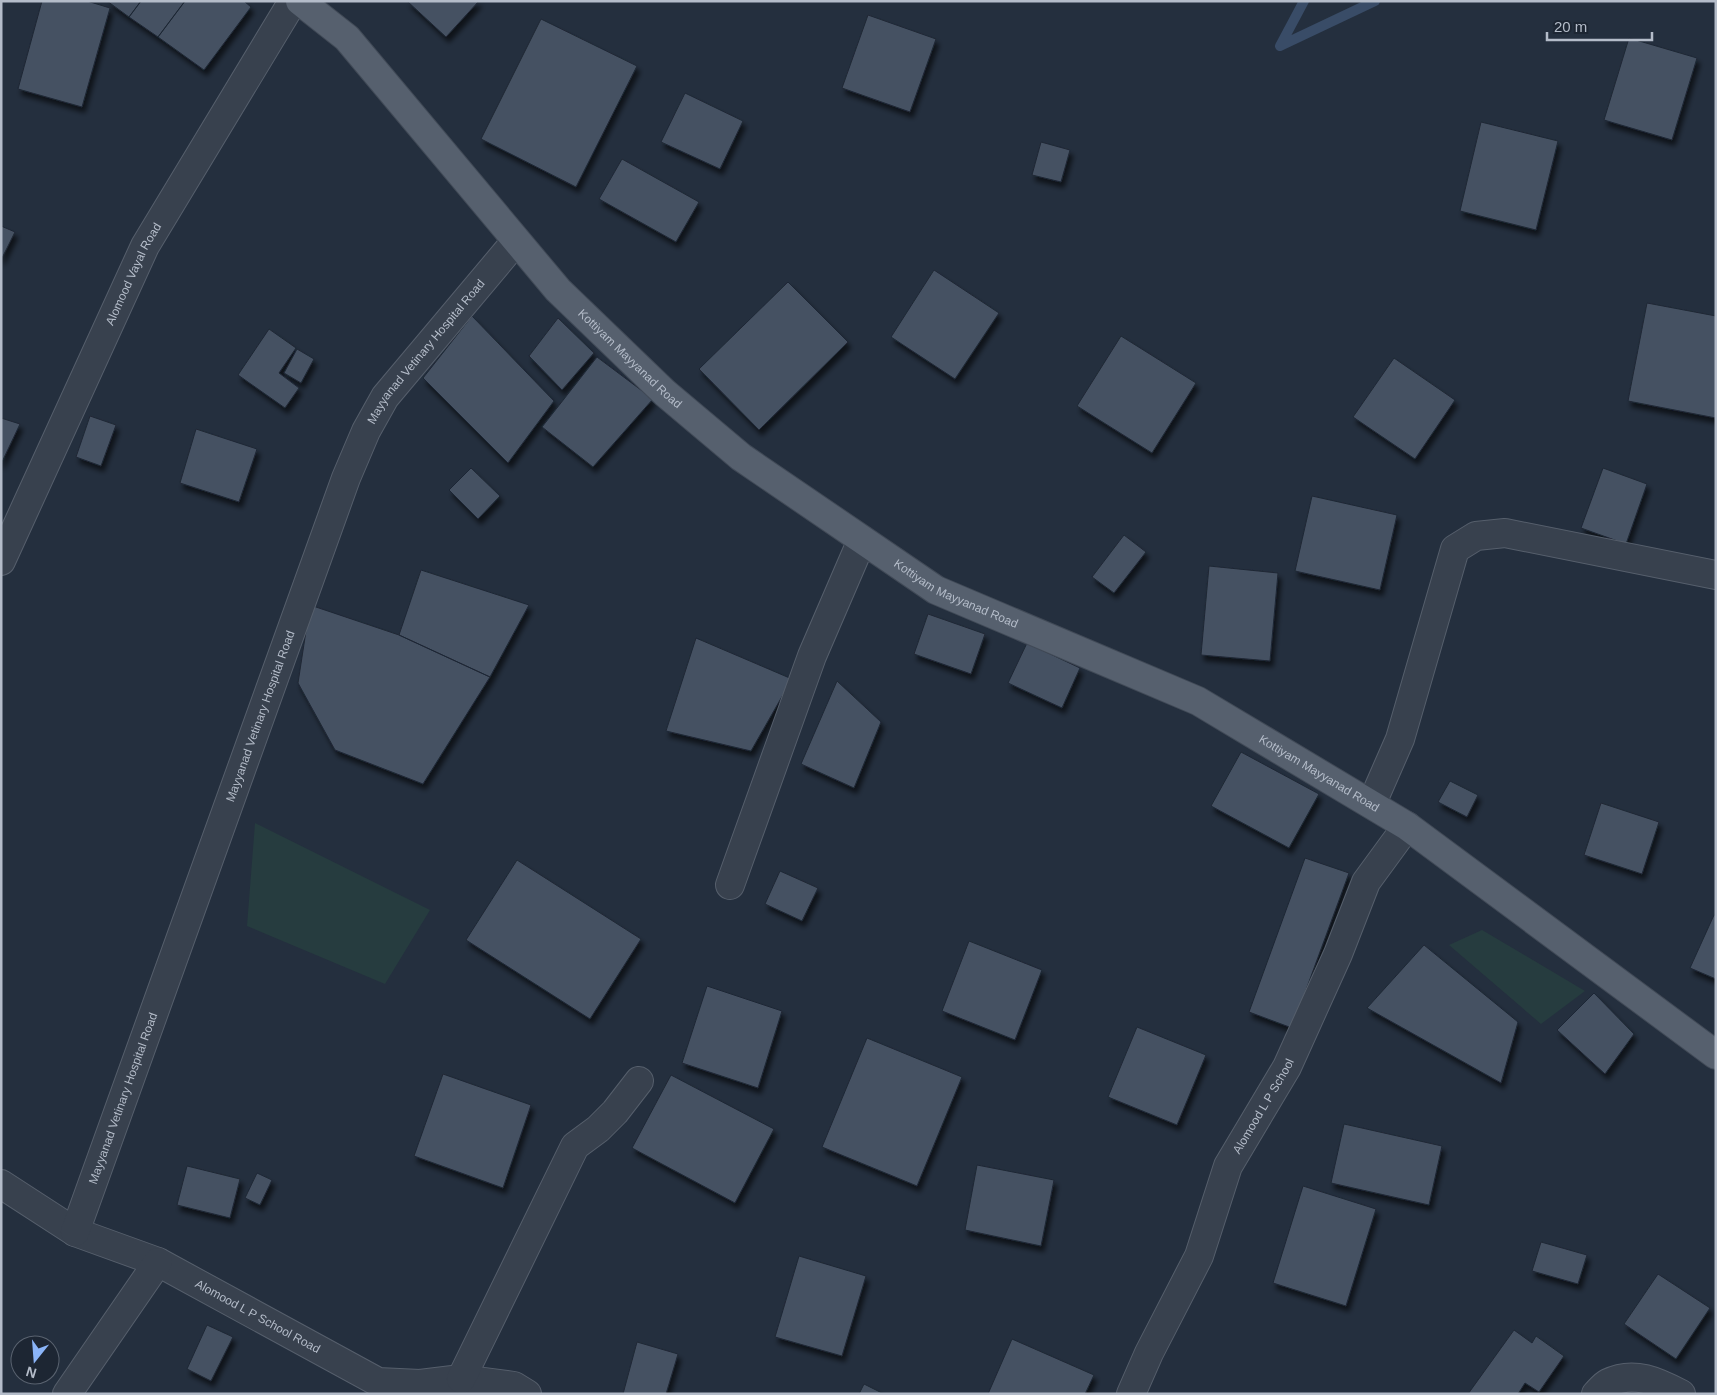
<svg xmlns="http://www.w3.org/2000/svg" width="1717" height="1395" font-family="Helvetica,sans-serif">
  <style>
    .green { fill: #263c3f }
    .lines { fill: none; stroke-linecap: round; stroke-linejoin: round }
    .stream { stroke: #394c67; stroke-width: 10 }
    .building { fill: #455162; stroke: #1f2835; filter: url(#shadow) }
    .minor-casing { stroke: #565f6c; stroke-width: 30 }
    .major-casing { stroke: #414a57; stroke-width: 30 }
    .minor { stroke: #38414e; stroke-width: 28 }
    .major { stroke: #56606e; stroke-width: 28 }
    .labels { text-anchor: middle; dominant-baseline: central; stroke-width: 4.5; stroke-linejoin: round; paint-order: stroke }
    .street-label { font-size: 12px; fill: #b4bcc9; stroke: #1d2633 }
  </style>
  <defs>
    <filter id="shadow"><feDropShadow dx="3" dy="5.5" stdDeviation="2.5" flood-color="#0009"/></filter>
  </defs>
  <rect width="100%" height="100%" fill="#242f3e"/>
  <!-- green -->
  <path class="green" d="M255,823l175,87 -45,74 -138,-58z
    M1482,930l103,61 -44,33 -92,-79z"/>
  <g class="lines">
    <!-- stream -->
    <path class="stream" d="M1304,1l-24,45 95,-45"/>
  </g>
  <!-- building -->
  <path class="building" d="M42,1h45l23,7 -28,99 -64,-18z
    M107,1h34l-12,16z
    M141,1h44l-27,36 -29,-20z
    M185,1h59l7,6 -47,63 -46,-33z
    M407,1h72l-33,36z
    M868,15l68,24 -26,73 -68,-24z
    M541,19l96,47 -61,121 -95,-48z
    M1629,38l68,20 -25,82 -68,-20z
    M685,93l58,28 -23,48 -59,-27z
    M1481,122l77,19 -22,89 -76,-19z
    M1041,142l29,8 -9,32 -29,-7z
    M622,159l77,43 -23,40 -77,-43z
    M1,226l14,6 -14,28z
    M934,270l65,43 -44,66 -64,-42z
    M788,282l60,60 -89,88 -60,-61z
    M1647,303l69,13v102l-88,-17z
    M472,316l82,85 -46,62 -85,-85z
    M558,318l36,35 -32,37 -33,-34z
    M269,329l27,19 -17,25 20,15 -14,20 -47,-33z
    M1121,336l75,47 -44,70 -75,-47z
    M297,349l17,10 -13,24 -17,-10z
    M597,357l56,42 -60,68 -51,-40z
    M1394,358l61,42 -40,59 -62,-42z
    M90,416l26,9 -15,41 -25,-9z
    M1,418l19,6 -19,40z
    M196,429l61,20 -18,53 -59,-19z
    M471,468l29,28 -22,23 -29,-29z
    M1603,468l44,16 -21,60 -45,-16z
    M1312,496l85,19 -17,75 -85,-19z
    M1124,535l22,17 -32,41 -22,-16z
    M1209,566l69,7 -8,88 -69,-6z
    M421,570l108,35 -39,72 -91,-42z
    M310,605l89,30 91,42 -67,107 -88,-34 -37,-67z
    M928,614l57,20 -14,40 -57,-20z
    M696,638l96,41 -41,72 -85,-20z
    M1027,643l53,25 -18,40 -54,-25z
    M837,681l44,41 -27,66 -53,-24z
    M1241,752l78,42 -30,54 -78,-42z
    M1450,781l28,14 -11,22 -29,-15z
    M1601,803l58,19 -17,52 -58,-19z
    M1305,858l44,15 -57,155 -43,-16z
    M517,860l124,79 -51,80 -124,-79z
    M780,871l38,17 -16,33 -37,-17z
    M1714,915h2v64l-26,-11z
    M969,941l73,29 -27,70 -73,-29z
    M1424,945l94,77 -17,61 -134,-75z
    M707,986l75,25 -24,77 -76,-25z
    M1594,993l40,41 -29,40 -48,-44z
    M1137,1027l69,28 -29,70 -69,-28z
    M867,1038l95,39 -45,109 -95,-39z
    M443,1074l88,31 -28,83 -89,-32z
    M671,1075l103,54 -39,74 -103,-55z
    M1344,1124l98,22 -13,59 -98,-22z
    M977,1165l77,15 -13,66 -76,-16z
    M187,1166l53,13 -10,39 -53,-13z
    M257,1173l15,7 -12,25 -15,-7z
    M1303,1186l73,23 -30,97 -73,-23z
    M1541,1242l46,13 -9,29 -46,-13z
    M799,1256l67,20 -24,80 -67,-19z
    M1658,1274l52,34 -34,51 -52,-35z
    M207,1325l26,12 -22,44 -24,-12z
    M1514,1330l18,13 4,-7 28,20 -25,36 -14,-9 -7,11h-50z
    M1012,1339l82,36 -9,19h-97z
    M637,1342l41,12 -12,40h-43z
    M864,1384l20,10h-25z"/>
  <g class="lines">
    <!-- minor casing -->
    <g class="minor-casing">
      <g id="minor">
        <path id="s1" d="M1,561l144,-315 148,-245"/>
        <path d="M1372,803l28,-64 55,-190 21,-13 29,-3 211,42"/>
        <path d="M730,885l82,-229 50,-116"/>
        <path id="s2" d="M1,1184l74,48 83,30 220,120 42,2 41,-5 53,7 13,8"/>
        <path id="s3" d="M75,1232l271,-754 20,-47 19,-34 131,-156"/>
        <path d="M461,1379l114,-233 23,-17 17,-17 24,-31"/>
        <path d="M67,1394l91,-132"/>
        <path id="s4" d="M1131,1394l18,-41 50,-97 29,-90 59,-99 51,-113 28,-72 41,-56"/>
        <path d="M1596,1394c4,-4 8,-9 12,-11 26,-13 50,-1 73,11"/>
      </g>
    </g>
    <!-- major casing -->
    <g class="major-casing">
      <g id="major">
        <path id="s5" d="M300,1l47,37 211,252 107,103 76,64 195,133 262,111 209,125 309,229"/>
      </g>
    </g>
    <!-- minor -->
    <use href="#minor" class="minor"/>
    <!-- major -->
    <use href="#major" class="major"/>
  </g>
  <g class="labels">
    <!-- street labels -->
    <g class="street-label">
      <text stroke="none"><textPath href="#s1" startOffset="316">Alomood Vayal Road</textPath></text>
      <text stroke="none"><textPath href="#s3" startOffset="952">Mayyanad Vetinary Hospital Road</textPath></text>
      <text stroke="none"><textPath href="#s5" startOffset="488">Kottiyam Mayyanad Road</textPath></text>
      <text stroke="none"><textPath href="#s5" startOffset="892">Kottiyam Mayyanad Road</textPath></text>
      <text stroke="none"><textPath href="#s3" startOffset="548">Mayyanad Vetinary Hospital Road</textPath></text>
      <text stroke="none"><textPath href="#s5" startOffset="1298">Kottiyam Mayyanad Road</textPath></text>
      <text stroke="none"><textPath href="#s3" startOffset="142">Mayyanad Vetinary Hospital Road</textPath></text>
      <text stroke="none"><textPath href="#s4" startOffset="318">Alomood L P School</textPath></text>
      <text stroke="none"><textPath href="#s2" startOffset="290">Alomood L P School Road</textPath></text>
    </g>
  </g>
  <!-- border -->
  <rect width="1717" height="1395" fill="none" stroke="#b4bcc9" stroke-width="5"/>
  <!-- north arrow -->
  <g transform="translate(35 1360) rotate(197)"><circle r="24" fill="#1d2633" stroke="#59626f"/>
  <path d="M0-4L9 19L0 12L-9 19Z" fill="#8ab4f8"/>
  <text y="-8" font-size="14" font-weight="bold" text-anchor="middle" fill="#b4bcc9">N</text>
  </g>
  <!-- scale -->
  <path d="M1547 32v8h105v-8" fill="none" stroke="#b4bcc9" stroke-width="2.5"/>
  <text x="1554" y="32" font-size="15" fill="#b4bcc9" stroke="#1d2633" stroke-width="4" paint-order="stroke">20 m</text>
</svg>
